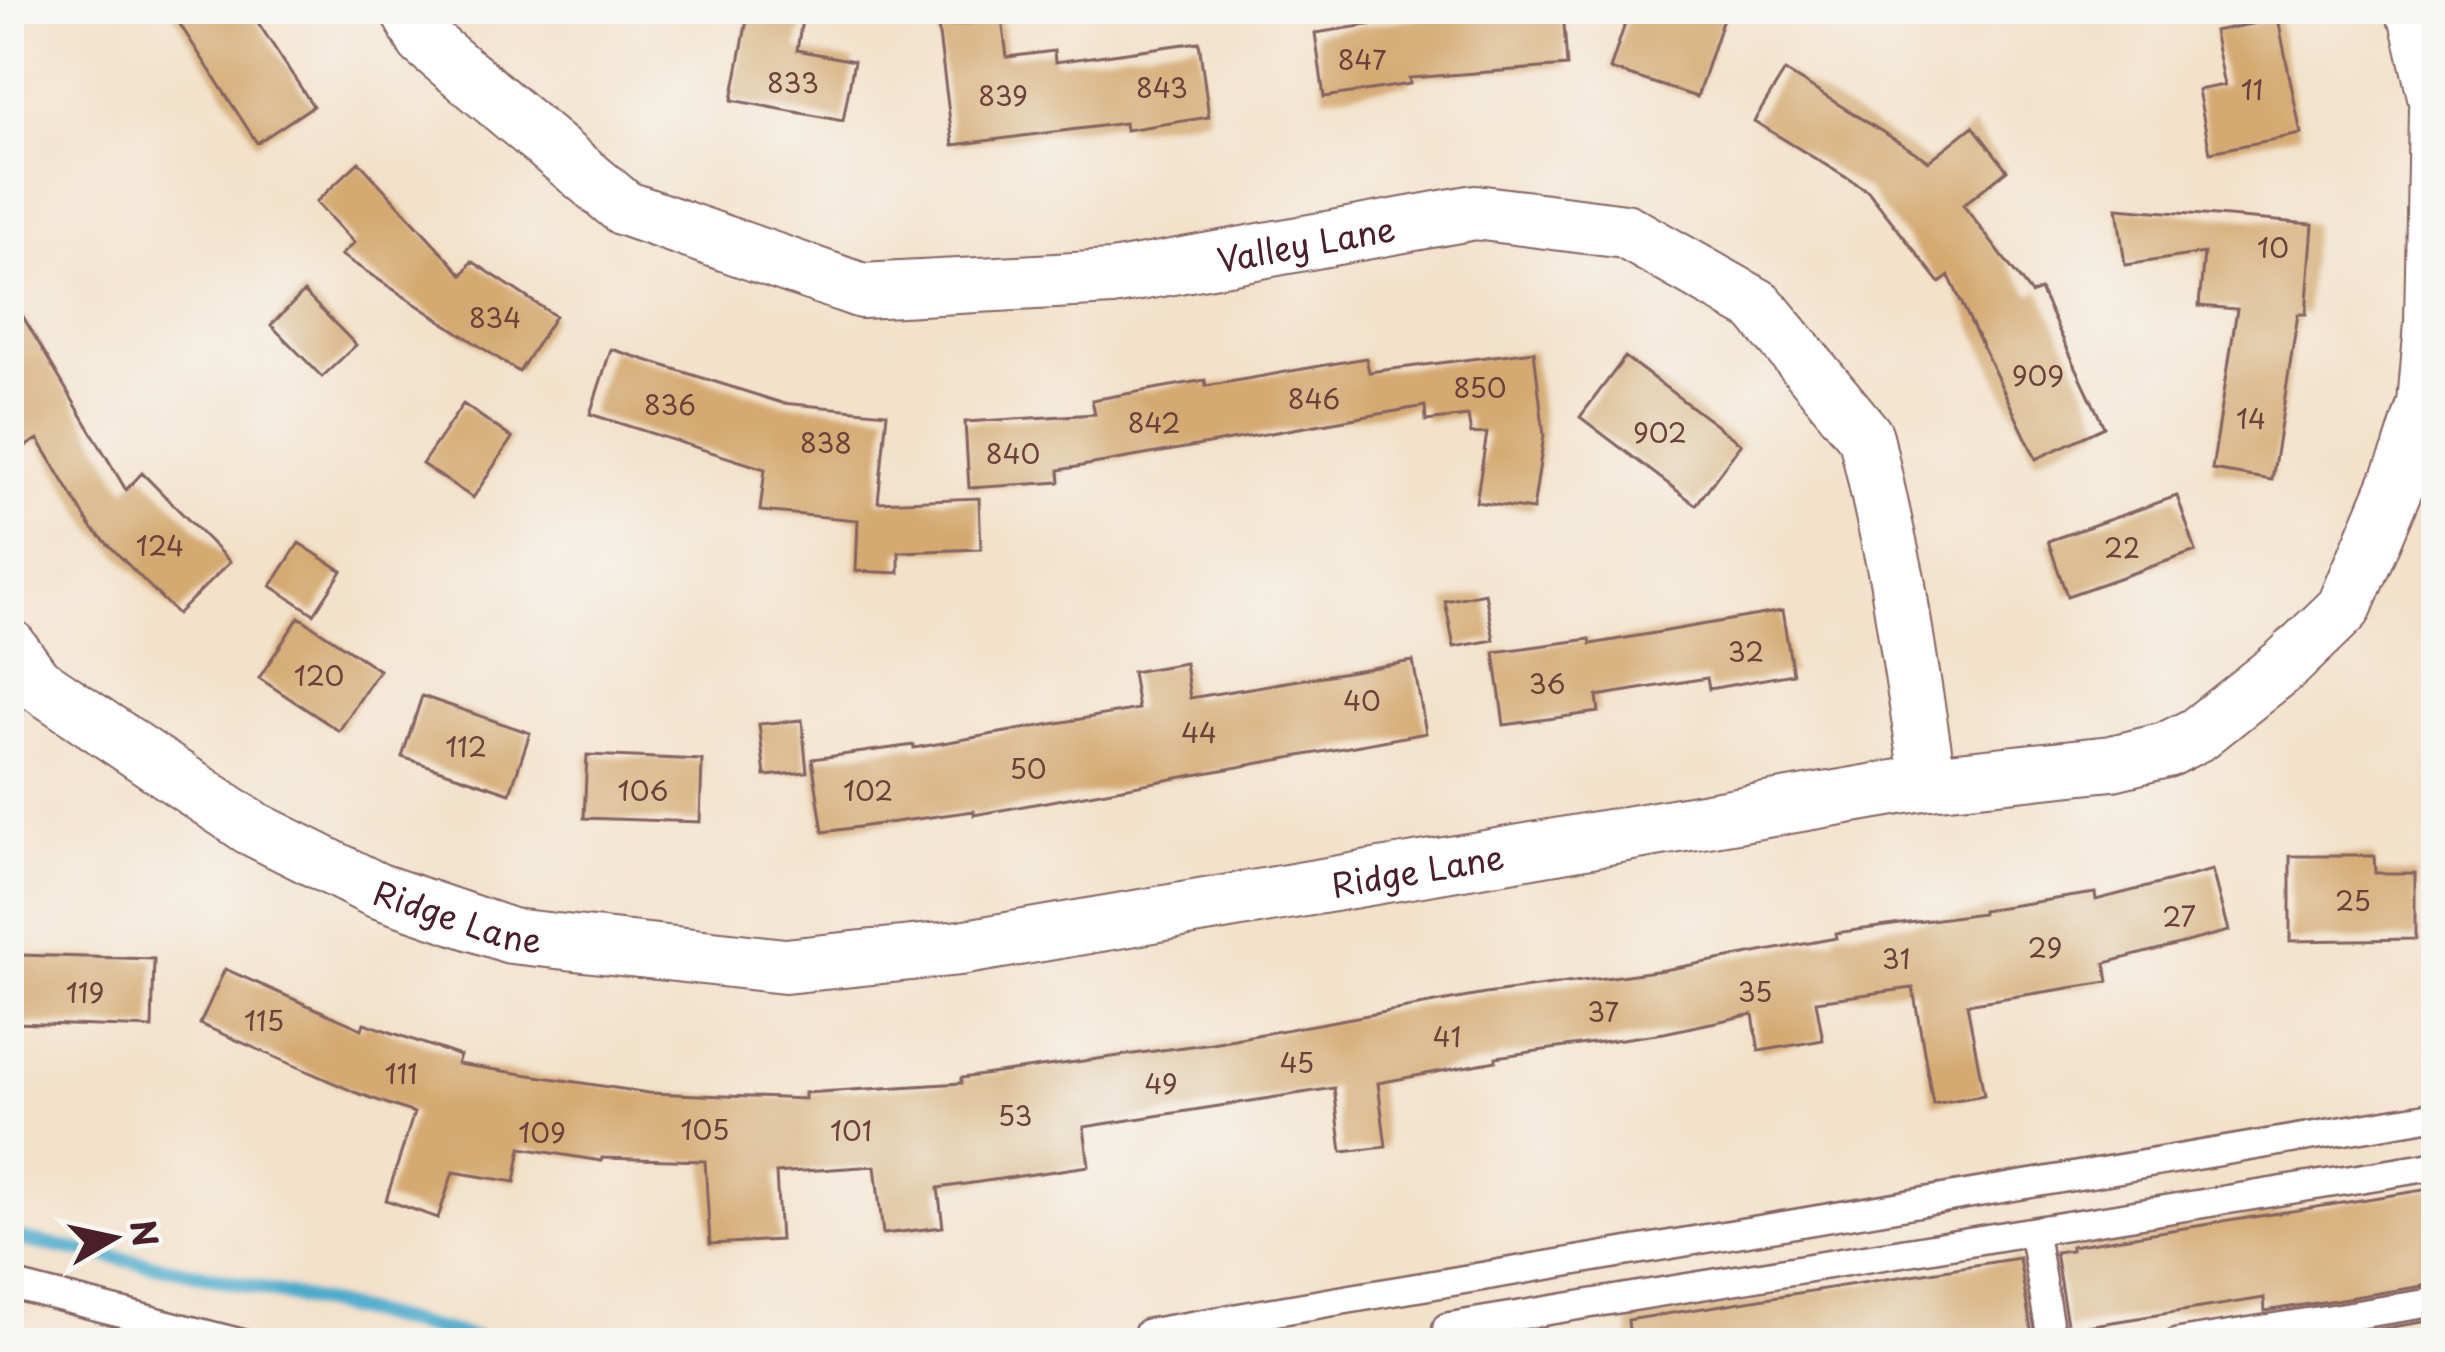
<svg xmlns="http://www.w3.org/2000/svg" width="2445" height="1352" font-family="'Playpen Sans',sans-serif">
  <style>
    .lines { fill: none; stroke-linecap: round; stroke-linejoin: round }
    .stream { stroke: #4daccc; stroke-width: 15 }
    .building { fill: #d4aa72 }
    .service-casing { stroke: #856362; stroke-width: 32 }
    .minor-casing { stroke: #856362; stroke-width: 58 }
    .service { stroke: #fff; stroke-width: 27 }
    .minor { stroke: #fff; stroke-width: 54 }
    .labels { text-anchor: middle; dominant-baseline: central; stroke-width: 12; stroke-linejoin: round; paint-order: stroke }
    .number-label { font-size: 27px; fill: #6c423d }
    .street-label { font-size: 33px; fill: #4a1f2b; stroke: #f6f6f2 }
  </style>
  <rect width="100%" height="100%" fill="#f6f6f2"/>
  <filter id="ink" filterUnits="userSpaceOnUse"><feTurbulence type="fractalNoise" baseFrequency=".00833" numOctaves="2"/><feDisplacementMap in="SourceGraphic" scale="24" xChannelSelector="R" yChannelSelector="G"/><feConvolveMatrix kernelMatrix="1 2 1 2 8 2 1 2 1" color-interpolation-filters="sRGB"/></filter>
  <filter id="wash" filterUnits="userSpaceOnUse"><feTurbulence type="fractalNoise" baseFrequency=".004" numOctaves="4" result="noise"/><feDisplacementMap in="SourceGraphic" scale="48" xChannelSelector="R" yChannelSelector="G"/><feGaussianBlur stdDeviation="2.7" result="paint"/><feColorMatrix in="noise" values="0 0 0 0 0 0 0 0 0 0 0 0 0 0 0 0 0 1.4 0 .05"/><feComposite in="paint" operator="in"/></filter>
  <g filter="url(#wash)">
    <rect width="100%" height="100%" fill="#f3e1c9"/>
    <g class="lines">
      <!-- stream -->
      <path class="stream" d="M9,1237l175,34 312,72"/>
    </g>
    <g id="blocks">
      <!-- building -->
      <path class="building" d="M170,9h79l64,97 -56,37z
        M749,9l54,5 -6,36 57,11 -11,60 -111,-21z
        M1441,9h122l4,57 -158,12 1,6 -86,13 -9,-64 126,-19z
        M1630,9h96l-29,88 -87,-28z
        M1002,19l5,38 47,-6 1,11 144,-20 10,75 -83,13 -1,-7 -172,22 -15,-118z
        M2278,19l23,115 -91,18 -12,-62 27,-5 -11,-54z
        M1785,71l144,90 44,-35 34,44 -44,35 68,89 9,-4 64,137 -68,32 -87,-183 -9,7 -72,-92 -114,-70z
        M359,162l104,113 9,-14 83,55 -36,56 -178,-117 13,-12 -38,-41z
        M2117,208l196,16 -7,90h-8l-26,166 -60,-10 25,-161 -38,-3 5,-53 -79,12z
        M304,292l52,53 -34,32 -51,-52z
        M9,293l117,197 16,-17 88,89 -53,52 -86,-87 -53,-88 -29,17z
        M611,349l171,54 105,10 -9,89 101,-4 2,51 -82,3v21l-43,-2 2,-51 -98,-9 5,-42 -175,-55z
        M1534,351l10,84 -11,75 -57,-8 11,-69 -16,1 -3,-18 -42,5 -1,-15 -366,64 1,12 -91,6 -4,-66 130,-8 -3,-14 113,-20 1,6 160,-28 3,14z
        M1625,357l116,87 -45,61 -116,-88z
        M463,404l49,34 -39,60 -51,-34z
        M2177,496l19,55 -129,45 -19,-55z
        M299,543l43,28 -28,43 -43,-28z
        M1485,593l9,47 -40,7 -9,-46z
        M1782,611l11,63 -84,15 -2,-11 -110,18 2,16 -95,13 -10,-73 96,-13 1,5z
        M299,617l80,53 -40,61 -80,-53z
        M1413,661l13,72 -452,82v-4l-151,21 -11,-73 102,-14v3l224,-39 -6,-37 53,-9 5,35z
        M422,696l108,37 -20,60 -108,-36z
        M802,720l5,52 -42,4 -6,-52z
        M587,755l115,5 -2,62 -116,-4z
        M2290,856h84l1,17h40v66l-125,2z
        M2213,870l16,61 -124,32 3,19 -141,22 17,91 -51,9 -20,-116 -97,13 7,39 -64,11 -6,-37 -89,19 -168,24v4l-118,22 8,64 -44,5 -8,-64 -250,39 5,39 -151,22 5,39 -60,7 -8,-68 -99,7 4,67 -70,4 -5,-83 -103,-3 -1,3 -80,-13 -6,34 -62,-10 -15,46 -52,-18 28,-87 -57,-20 -157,-69 25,-55 137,60 2,-6 96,33 -3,8 191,29 157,6v-6l156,-10v-5l251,-35 273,-49 179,-24 172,-32 -1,-5 147,-20v-3l113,-17 1,7z
        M19,955l135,4 -2,69 -136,-5z
        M2436,1188v96l-171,27 -1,-13 -196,31 -13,-77 16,-2v-4z
        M2019,1258l13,77 -20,3 1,5h-383l-2,-23z
        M2436,1320v23h-144z"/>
    </g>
  </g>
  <g filter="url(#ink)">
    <use href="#blocks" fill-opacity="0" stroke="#856362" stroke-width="3"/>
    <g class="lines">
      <!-- service casing -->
      <g class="service-casing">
        <path id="service" d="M2033,1231l403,-65
          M9,1284l232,59
          M1148,1333l1288,-218
          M1446,1343l1,-16 586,-96 19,112
          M2177,1343l259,-41"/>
      </g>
      <!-- minor casing -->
      <g class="minor-casing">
        <g id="minor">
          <path id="s1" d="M407,9l17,31 200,168 238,83 250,-13 363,-66 150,19 133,75 108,131 31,142 32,203"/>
          <path d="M2411,9l6,10 19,81"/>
          <path id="s2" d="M9,646l26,36 215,145 126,63 135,46 274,30 175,-18 969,-166 183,-19 54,-13 32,-16 88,-70 58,-56 65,-153 16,-51 7,-81 4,-214"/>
        </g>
      </g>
      <!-- service -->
      <use href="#service" class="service"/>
      <!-- minor -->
      <use href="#minor" class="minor"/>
    </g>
  </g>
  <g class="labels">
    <!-- number labels -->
    <g class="number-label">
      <text x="1362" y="58">847</text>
      <text x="793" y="81">833</text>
      <text x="1162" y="86">843</text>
      <text x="2252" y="88">11</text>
      <text x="1003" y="94">839</text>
      <text x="2273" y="246">10</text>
      <text x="495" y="316">834</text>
      <text x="2038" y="374">909</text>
      <text x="1480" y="386">850</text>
      <text x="1314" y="397">846</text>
      <text x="670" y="403">836</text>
      <text x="2251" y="417">14</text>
      <text x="1154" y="421">842</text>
      <text x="1660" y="431">902</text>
      <text x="826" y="441">838</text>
      <text x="1013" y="452">840</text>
      <text x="160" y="544">124</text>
      <text x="2122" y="546">22</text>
      <text x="1746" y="650">32</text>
      <text x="319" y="674">120</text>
      <text x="1547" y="682">36</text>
      <text x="1362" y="699">40</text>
      <text x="1199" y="731">44</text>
      <text x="466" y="745">112</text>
      <text x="1028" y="767">50</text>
      <text x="643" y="789">106</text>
      <text x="868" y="789">102</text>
      <text x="2353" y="899">25</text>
      <text x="2179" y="915">27</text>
      <text x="2045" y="946">29</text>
      <text x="1896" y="957">31</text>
      <text x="1755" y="990">35</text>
      <text x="85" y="991">119</text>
      <text x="1603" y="1010">37</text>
      <text x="264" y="1019">115</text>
      <text x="1447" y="1035">41</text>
      <text x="1297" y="1061">45</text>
      <text x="401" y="1072">111</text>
      <text x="1161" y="1082">49</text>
      <text x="1015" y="1114">53</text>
      <text x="705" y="1128">105</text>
      <text x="851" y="1129">101</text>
      <text x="542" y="1131">109</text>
    </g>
    <!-- street labels -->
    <g class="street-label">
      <text stroke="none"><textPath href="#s1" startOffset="996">Valley Lane</textPath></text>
      <text stroke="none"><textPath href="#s2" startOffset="1503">Ridge Lane</textPath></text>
      <text stroke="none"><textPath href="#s2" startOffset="531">Ridge Lane</textPath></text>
    </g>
  </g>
  <!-- margin -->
  <rect width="2445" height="1352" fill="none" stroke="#f6f6f2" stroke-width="48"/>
  <!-- north arrow -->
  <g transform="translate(114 1238) rotate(81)" stroke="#f6f6f2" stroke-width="9" paint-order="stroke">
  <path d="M0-9L21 45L0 30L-21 45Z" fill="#4a1f2b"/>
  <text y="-18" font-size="33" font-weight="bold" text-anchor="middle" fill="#4a1f2b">N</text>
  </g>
</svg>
